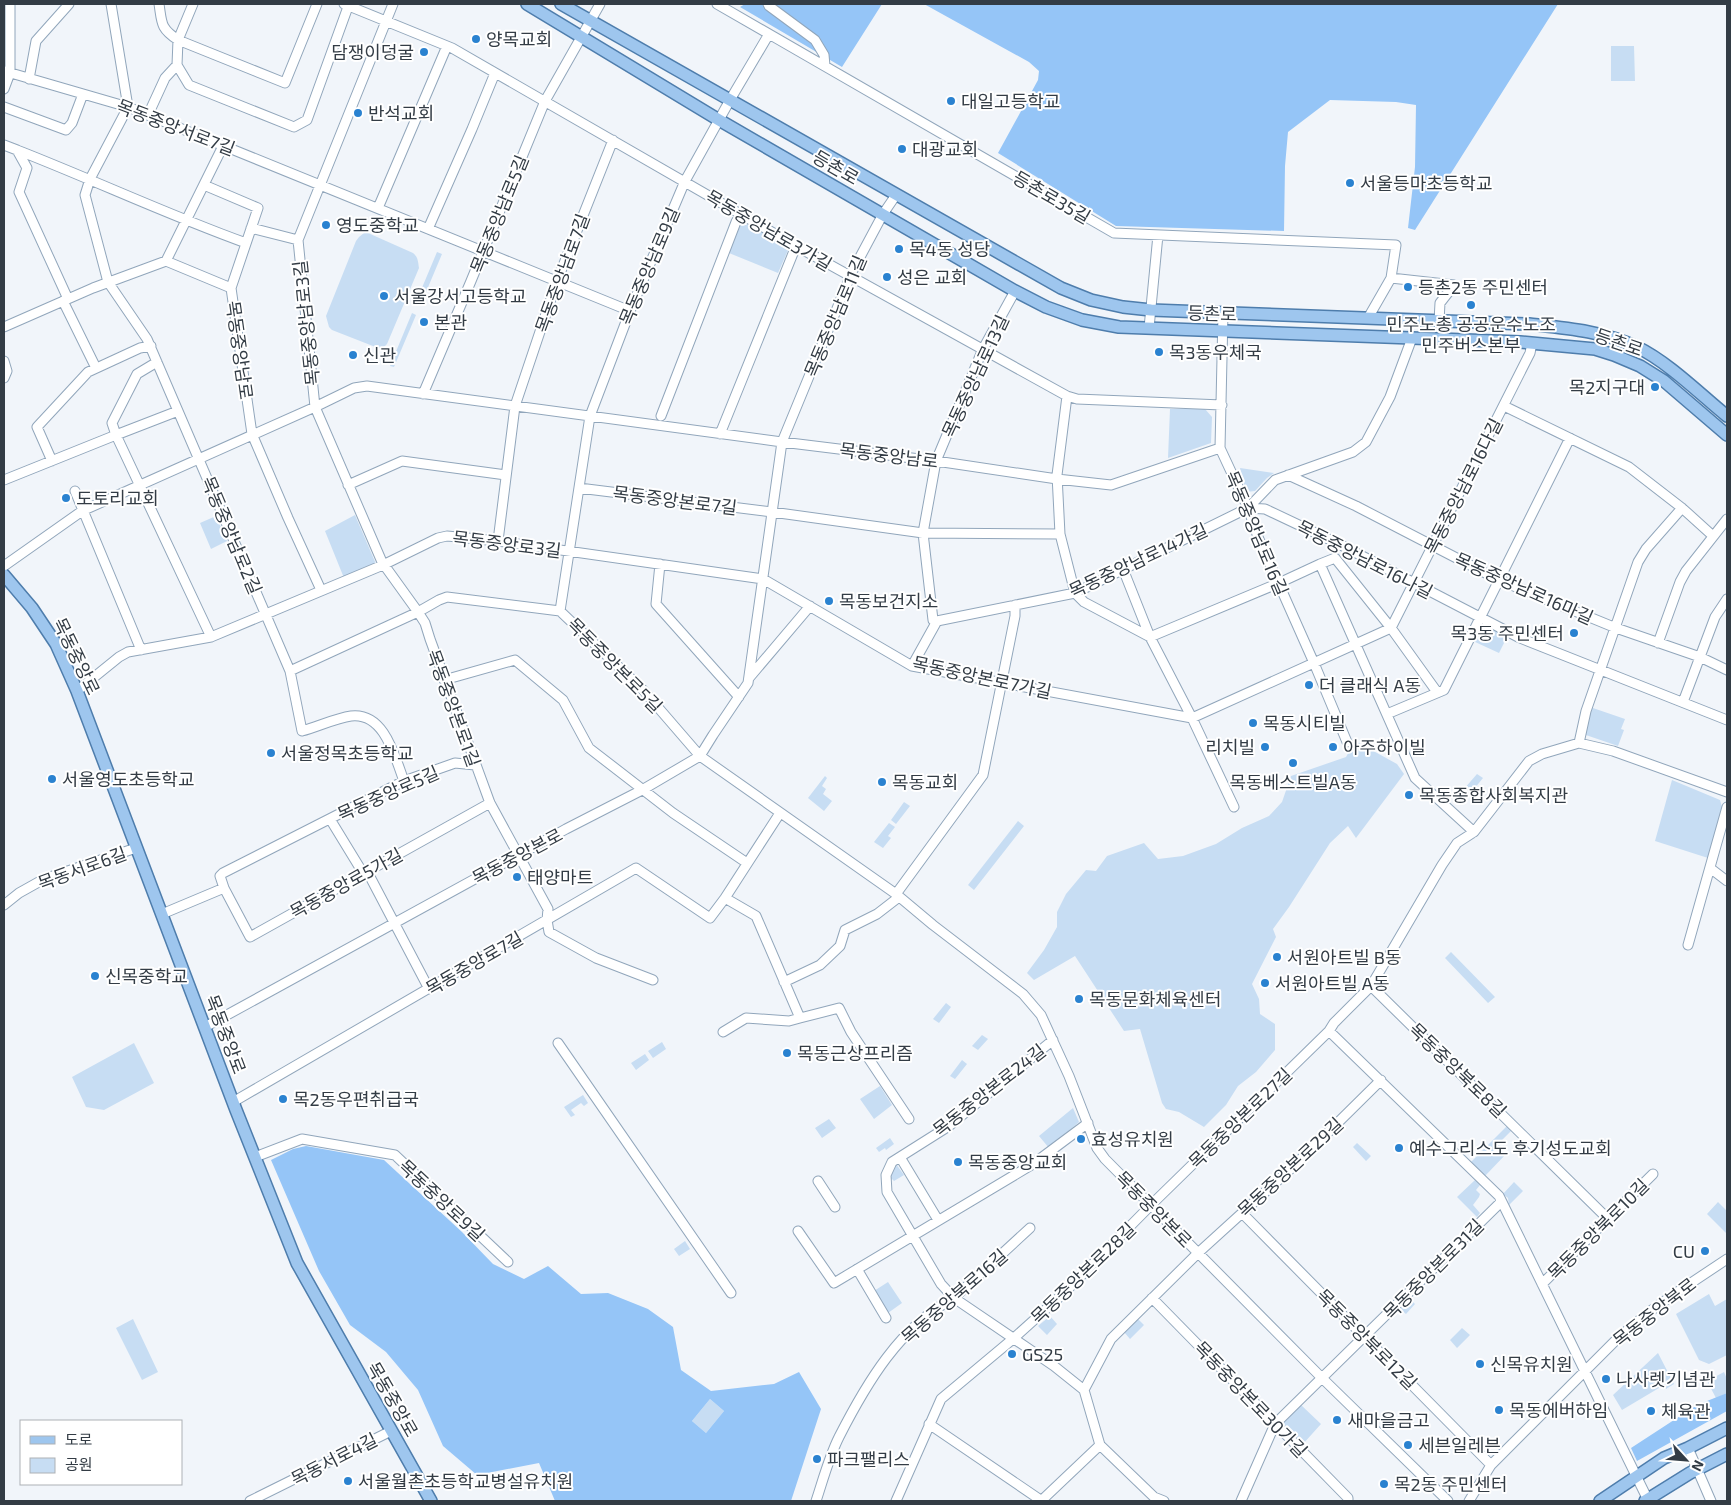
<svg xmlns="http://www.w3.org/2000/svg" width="1731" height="1505" font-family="'Exo 2','Noto Sans KR',sans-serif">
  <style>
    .green { fill: #c7ddf3 }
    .forest { fill: #95c5f7; fill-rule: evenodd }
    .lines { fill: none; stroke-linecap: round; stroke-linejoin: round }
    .minor-casing { stroke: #91a6bb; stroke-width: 11 }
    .major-casing { stroke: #4e7dac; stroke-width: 14 }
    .minor { stroke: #fff; stroke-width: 9 }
    .major { stroke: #9ec6ee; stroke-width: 11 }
    .poi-dot { fill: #2a82d0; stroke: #fff; stroke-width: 2 }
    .labels { text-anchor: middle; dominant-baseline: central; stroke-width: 4; stroke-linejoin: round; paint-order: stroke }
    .poi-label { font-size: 18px; fill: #333c45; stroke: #fff; text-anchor: start }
    .street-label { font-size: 18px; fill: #333c45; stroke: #fff }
  </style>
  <rect width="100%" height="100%" fill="#f1f5fa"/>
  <!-- green -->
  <path class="green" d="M1611,46h23l1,35h-24z
    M751,224l38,24 -11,25 -49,-20 11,-27z
    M364,233h4l45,20c5,4 5,8 6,15l-32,76 -4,4h-5l-46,-18 -3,-3 -3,-11 30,-75 3,-4z
    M437,252l5,2 -21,50 -5,-2z
    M412,313l4,2 -22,52 -4,-1z
    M1170,409h35l7,8 -1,26 -43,15z
    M1240,468l34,5 -7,5 -12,13 -9,1z
    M355,515l21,49 -32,14 -19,-47z
    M216,516l11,25 -16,8 -11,-26z
    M1482,622l26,13 -9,18 -26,-12z
    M1590,707l35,12 -4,10 3,1 -6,16 -35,-12z
    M1357,742l40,22 7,10 -48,64 -8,-12 -18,17 -41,64 -16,22 3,8 -24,47 7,15 1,15 15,10v26l-19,22 -18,14 -12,19 -22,22 -25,-15 -13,-3 -4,-6 -22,-74 -16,2 -49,-75 -41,24 -7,-7 17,-23 13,-23v-15l9,-18 20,-24 10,1 11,-15 37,-13 14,16 25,-3 33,-12 26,-16 27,-12 13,-14 9,-26 55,-19 8,-14z
    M1477,774l6,4 -13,16 -6,-5z
    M825,776l2,2 -5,8 4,3 -3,5 9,7 -8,10 -16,-13z
    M1672,780l48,20 2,7 -14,51 -53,-17z
    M904,802l6,4 -14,18 -5,-4z
    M1018,821l6,5 -50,64 -6,-5z
    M889,823l6,4 -7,9 3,2 -8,10 -9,-6z
    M1451,952l44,45 -7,6 -43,-45z
    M946,1003l5,4 -12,16 -6,-4z
    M982,1035l6,4 -10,11 -6,-4z
    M662,1042l4,7 -13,9 -5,-7z
    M134,1043l20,40 -50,27 -18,-3 -14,-30z
    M645,1054l4,6 -13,10 -5,-7z
    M962,1060l5,4 -12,15 -5,-3z
    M880,1086l12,19 -18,14 -14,-20z
    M583,1095l5,8 -4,3 -3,-3 -10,7 4,5 -4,2 -7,-10z
    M1073,1108l6,14 -30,26 -10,-12z
    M829,1119l7,9 -14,10 -7,-10z
    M1507,1126l5,4 -14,14 9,9 -22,23 -14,-14z
    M890,1138l4,6 -8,6 -1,-2 -6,4 -3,-4z
    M1357,1143l14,13 -5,5 -13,-14z
    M896,1164l8,11 -10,6 -2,-2 -2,2c-2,-7 1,-12 6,-17z
    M1475,1180l5,5 -4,5 4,4 -1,3 -6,8 7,8 -3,4 -20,-20z
    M1514,1182l9,9 -14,14 -1,-7 -5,-4z
    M1718,1202l9,9v23l-20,-20z
    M685,1241l5,8 -11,7 -5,-7z
    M888,1282l14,21 -14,10 -14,-22z
    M1709,1294l6,12 12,-7v56l-18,9 -10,-4 -23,-46z
    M1408,1297l7,7 -9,10 -8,-7z
    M1050,1316l7,8 -10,11 -9,-9z
    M133,1319l25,53 -16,8 -26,-52z
    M1138,1319l6,6 -14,14 -6,-7z
    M1462,1328l8,7 -13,13 -7,-8z
    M1658,1353l16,31 -8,5 -2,-4 -42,25 -9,-15z
    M1724,1372l3,7v14l-11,5 -9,-17z
    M710,1399l14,12 -18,22 -14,-12z
    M1300,1404l21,20 -18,20 -20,-18 1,-5z"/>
  <!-- forest -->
  <path class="forest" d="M745,4h137l-40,63 -102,-60z
    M924,4h634l-143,226 -7,-2 7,-61 1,-62 -20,-3 -66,-2 -42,32 -3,34 -1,65 -168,-5 -118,-73 40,-73 1,-9 -10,-9z
    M306,1146l78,14 78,72 31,32 31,15 24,-13 33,28 27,-1 40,16 25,18 8,43 30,21 63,-7 25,-12 22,37 -30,92h-236l-16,-38 -62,12 -34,-29 -25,-56 -32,-38 -36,-27 -31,-54 -48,-111 22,-11zM710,1399l14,12 -18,22 -14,-12z
    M1727,1393v18l-90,50 -6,-13 66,-43z"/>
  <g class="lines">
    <!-- minor casing -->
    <g class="minor-casing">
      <path id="minor" d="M111,4l17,103 -38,72 -5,16 23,87 39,57 143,332 12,60c15,-4 34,-13 49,-15 34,-4 44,42 53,65
        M159,4c3,19 1,24 19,36l107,43 32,-79
        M344,4l108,44 344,198 271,150 10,3 145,6
        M393,4l-95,236 17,167 67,155 36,50 7,11 5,16 60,164 58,106 -1,11 2,12 47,26 57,22
        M717,4l397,229 282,12 -5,33 63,7 -14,18 -1,18
        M768,4l1,2 46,34 9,15 1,11
        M177,65l12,20 105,42 13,-7 42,-116
        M4,71l124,36 502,204
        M29,79l7,-38 33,-37
        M4,89l6,-16v-69
        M4,107l62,23 6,-7 11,-29
        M148,115l17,-37 12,-13 1,-25 15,-36
        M4,145l13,5 10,18 -8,24 49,107
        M17,150c77,30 151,65 229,93
        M204,185l54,23 -27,80 21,146 36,84 33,72
        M378,208l69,-162
        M251,228l47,12
        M428,229l44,-100 23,-56
        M166,261l57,-115
        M63,301l33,67
        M1223,313l-3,135 28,60 10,29 56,126 33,79
        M1368,318l23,-40
        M4,327l89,-39 73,-27 65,27
        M1149,328l9,-93
        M4,361l3,10 -3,7
        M157,362l-20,12 -25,49 4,12 62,-24
        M423,394l48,-113 74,-180 55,-97
        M1067,396l-10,79 3,59 15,59 9,9 66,35 129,-54 41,-19 95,214 59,54
        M1504,406l125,61 53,41 31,28
        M661,416l75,-194 5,-8
        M720,434l76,-188
        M52,461l-15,-34 51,-55 52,-24 11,-2
        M1288,475l68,31 143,74 117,48 84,29 27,13
        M4,480l112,-45 95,202
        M348,485l54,-24 104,14
        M579,488l193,24 151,21 137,1
        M75,491l66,159
        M1248,508l17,1 74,35 181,94 207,82
        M498,541l17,-135 42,-125 56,-141
        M660,564l-4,40 83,93
        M1320,564l15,-6 56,70 46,64
        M4,566l78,-55 233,-104 39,-19 13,-2 415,56 154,19 121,18 54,6 109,-37
        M1123,569l27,68 42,81 42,89
        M560,611l30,-195 40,-105 55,-130 45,-81 39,-66
        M937,621l138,-28 173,-85 27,-28 78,-28 13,-10 24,-45 22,-59
        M1658,643l22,-61 6,-11 41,-52
        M912,666l25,-45 -4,-1 -10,-87 13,-72 47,-112 32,-58
        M290,671l128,-59 21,-12 8,-3 113,14 83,79 57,66 13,-21 35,-52 34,-241 70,-170 31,-58 13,-19
        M749,678l61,-72
        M444,680l71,-20 48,40 26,48 84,65 74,50
        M77,691l42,-34 9,-5 83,-15 172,-72 55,-27 9,-2 51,5 265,38 149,87 280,52 199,-90 139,-275 2,-10
        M1683,702l32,-85 12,-18
        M1387,714l57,-24 126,-252
        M1579,743l7,-32 52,-149 8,-13 36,-41
        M330,819l33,54
        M1710,868l17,13
        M367,871l62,118
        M224,888l26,49 240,-134
        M896,894l87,-119 32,-159v-11
        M725,898l31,18 44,102 39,-10 12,24 58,87
        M4,905l15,-12 25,-14 92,-31
        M162,914l62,-26 -4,-12 3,-3 181,-92 51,-18 20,2
        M1688,945l39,-138
        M784,982l36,-17 20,-19 5,-16 32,-16 22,-17
        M1371,986l237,233
        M205,1027l361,-198 76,-39 58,-34 196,138 37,31 90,69 18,21 28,61 28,72 8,11 217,219 126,123
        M1329,1031l170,165 149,304
        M723,1032l23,-14 43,3 11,-3
        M1053,1040l-104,86 -57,36 -6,13 1,17 54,92 13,14 100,68 30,24
        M558,1043l173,250
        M233,1102l403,-234 74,50 15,-20 55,-85
        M255,1157l47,-18 93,16 113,107
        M900,1157l38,63
        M818,1181l17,26
        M1242,1213l249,252
        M798,1231l36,52 199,-119 55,-41
        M857,1269l29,49
        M1542,1284l111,-110
        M1152,1298l196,200v3
        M929,1424l113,77
        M1688,1448l23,53
        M250,1501l141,-70
        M816,1501c7,-21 13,-44 23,-64 27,-53 61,-111 115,-139l76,-70
        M896,1501l45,-102 73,-61 50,-45 86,-87 179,-175 5,-8 37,-37 71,-121 15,-22 17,-11 55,-71 13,-7 37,-11 34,8 114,41
        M1041,1501l59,-56
        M1164,1501l-10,-4 -54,-52 -16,-55 27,-51 87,-86 98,-89 85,-84
        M1241,1501l34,-77 226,-222
        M1469,1501l22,-36 126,-126 32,-27 27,-19 51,-34"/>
    </g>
    <!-- major casing -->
    <g class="major-casing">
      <path id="major" d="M527,4l192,116 296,171 31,16 36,13 37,7 401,15 75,7 19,6 26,11 24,15 63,54
        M561,4l500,284 30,12 32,7 28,3 378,14c36,4 74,7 108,23 31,15 63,47 90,69
        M4,575l28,33 24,36 21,47 159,419 61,153 134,238
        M1600,1501l64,-43 24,-10 39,-20
        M1645,1501l45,-28 37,-19"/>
    </g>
    <!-- minor -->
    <use href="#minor" class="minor"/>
    <!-- major -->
    <use href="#major" class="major"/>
  </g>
  <!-- markers -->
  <g class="poi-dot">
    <circle cx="476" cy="39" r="5"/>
    <circle cx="424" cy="52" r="5"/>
    <circle cx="951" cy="101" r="5"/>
    <circle cx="358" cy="113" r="5"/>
    <circle cx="902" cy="149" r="5"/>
    <circle cx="1350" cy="183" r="5"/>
    <circle cx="326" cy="225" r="5"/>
    <circle cx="899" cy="249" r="5"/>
    <circle cx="887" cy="277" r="5"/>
    <circle cx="1408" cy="287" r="5"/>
    <circle cx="384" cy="296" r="5"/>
    <circle cx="1471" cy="305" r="5"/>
    <circle cx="424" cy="322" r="5"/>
    <circle cx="1159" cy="352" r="5"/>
    <circle cx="353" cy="355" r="5"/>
    <circle cx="1655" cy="387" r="5"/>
    <circle cx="66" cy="498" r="5"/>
    <circle cx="829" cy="601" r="5"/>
    <circle cx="1574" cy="633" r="5"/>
    <circle cx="1309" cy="685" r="5"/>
    <circle cx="1253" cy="723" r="5"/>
    <circle cx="1265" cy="747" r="5"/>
    <circle cx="1333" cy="747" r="5"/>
    <circle cx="271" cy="753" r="5"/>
    <circle cx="1293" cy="763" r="5"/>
    <circle cx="52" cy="779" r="5"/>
    <circle cx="882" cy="782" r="5"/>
    <circle cx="1409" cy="795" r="5"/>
    <circle cx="517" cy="877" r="5"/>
    <circle cx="1277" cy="957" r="5"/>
    <circle cx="95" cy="976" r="5"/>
    <circle cx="1265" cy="983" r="5"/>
    <circle cx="1079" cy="999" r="5"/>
    <circle cx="787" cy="1053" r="5"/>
    <circle cx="283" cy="1099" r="5"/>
    <circle cx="1081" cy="1139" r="5"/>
    <circle cx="1399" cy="1148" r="5"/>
    <circle cx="958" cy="1162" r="5"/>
    <circle cx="1705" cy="1251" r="5"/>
    <circle cx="1012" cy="1354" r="5"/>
    <circle cx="1480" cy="1364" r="5"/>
    <circle cx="1606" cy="1379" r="5"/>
    <circle cx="1499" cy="1410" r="5"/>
    <circle cx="1651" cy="1411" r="5"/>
    <circle cx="1337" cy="1420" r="5"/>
    <circle cx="1408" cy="1445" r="5"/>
    <circle cx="817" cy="1459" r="5"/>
    <circle cx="348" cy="1481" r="5"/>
    <circle cx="1384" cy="1484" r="5"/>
  </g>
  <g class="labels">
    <!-- poi labels -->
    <g class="poi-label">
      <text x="486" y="39">양목교회</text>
      <text x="414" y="52" text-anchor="end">담쟁이덩굴</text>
      <text x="961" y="101">대일고등학교</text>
      <text x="368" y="113">반석교회</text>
      <text x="912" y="149">대광교회</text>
      <text x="1360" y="183">서울등마초등학교</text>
      <text x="336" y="225">영도중학교</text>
      <text x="909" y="249">목4동 성당</text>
      <text x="897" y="277">성은 교회</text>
      <text x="1418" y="287">등촌2동 주민센터</text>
      <text x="394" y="296">서울강서고등학교</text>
      <text x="434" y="322">본관</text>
      <text x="1471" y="324" text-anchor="middle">민주노총 공공운수노조<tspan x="1471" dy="21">민주버스본부</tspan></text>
      <text x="1169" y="352">목3동우체국</text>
      <text x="363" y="355">신관</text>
      <text x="1645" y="387" text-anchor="end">목2지구대</text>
      <text x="76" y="498">도토리교회</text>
      <text x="839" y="601">목동보건지소</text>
      <text x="1564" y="633" text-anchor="end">목3동 주민센터</text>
      <text x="1319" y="685">더 클래식 A동</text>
      <text x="1263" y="723">목동시티빌</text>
      <text x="1255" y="747" text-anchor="end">리치빌</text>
      <text x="1343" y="747">아주하이빌</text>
      <text x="281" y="753">서울정목초등학교</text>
      <text x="62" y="779">서울영도초등학교</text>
      <text x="892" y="782">목동교회</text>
      <text x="1293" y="782" text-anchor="middle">목동베스트빌A동</text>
      <text x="1419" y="795">목동종합사회복지관</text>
      <text x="527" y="877">태양마트</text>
      <text x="1287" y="957">서원아트빌 B동</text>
      <text x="105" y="976">신목중학교</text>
      <text x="1275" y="983">서원아트빌 A동</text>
      <text x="1089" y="999">목동문화체육센터</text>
      <text x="797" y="1053">목동근상프리즘</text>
      <text x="293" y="1099">목2동우편취급국</text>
      <text x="1091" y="1139">효성유치원</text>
      <text x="1409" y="1148">예수그리스도 후기성도교회</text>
      <text x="968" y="1162">목동중앙교회</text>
      <text x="1695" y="1251" text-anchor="end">CU</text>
      <text x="1022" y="1354">GS25</text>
      <text x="1490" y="1364">신목유치원</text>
      <text x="1616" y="1379">나사렛기념관</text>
      <text x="1509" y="1410">목동에버하임</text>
      <text x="1661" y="1411">체육관</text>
      <text x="1347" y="1420">새마을금고</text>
      <text x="1418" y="1445">세븐일레븐</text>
      <text x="827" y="1459">파크팰리스</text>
      <text x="358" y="1481">서울월촌초등학교병설유치원</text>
      <text x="1394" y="1484">목2동 주민센터</text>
    </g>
    <!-- street labels -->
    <g class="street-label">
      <text transform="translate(176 127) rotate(21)">목동중앙서로7길</text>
      <text transform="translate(836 167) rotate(30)">등촌로</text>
      <text transform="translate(1052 197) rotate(30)">등촌로35길</text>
      <text transform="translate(499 214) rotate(-68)">목동중앙남로5길</text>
      <text transform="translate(769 230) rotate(30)">목동중앙남로3가길</text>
      <text transform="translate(649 266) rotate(-67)">목동중앙남로9길</text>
      <text transform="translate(562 273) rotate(-70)">목동중앙남로7길</text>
      <text transform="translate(1212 313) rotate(2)">등촌로</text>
      <text transform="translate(835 316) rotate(-67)">목동중앙남로11길</text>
      <text transform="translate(306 323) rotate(-96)">목동중앙남로3길</text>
      <text transform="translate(1619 342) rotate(19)">등촌로</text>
      <text transform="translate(240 350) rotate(82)">목동중앙남로</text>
      <text transform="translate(975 376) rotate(-65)">목동중앙남로13길</text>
      <text transform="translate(889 455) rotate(7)">목동중앙남로</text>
      <text transform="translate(1463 486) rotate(-63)">목동중앙남로16다길</text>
      <text transform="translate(675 500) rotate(7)">목동중앙본로7길</text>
      <text transform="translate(1257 533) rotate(67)">목동중앙남로16길</text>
      <text transform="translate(232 535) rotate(67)">목동중앙남로2길</text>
      <text transform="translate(507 544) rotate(7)">목동중앙로3길</text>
      <text transform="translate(1365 559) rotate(27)">목동중앙남로16나길</text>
      <text transform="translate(1138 560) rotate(-25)">목동중앙남로14가길</text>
      <text transform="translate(1524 588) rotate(24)">목동중앙남로16마길</text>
      <text transform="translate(77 656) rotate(64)">목동중앙로</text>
      <text transform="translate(615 665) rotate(45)">목동중앙본로5길</text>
      <text transform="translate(982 677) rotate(12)">목동중앙본로7가길</text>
      <text transform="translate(454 708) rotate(70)">목동중앙본로1길</text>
      <text transform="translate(388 793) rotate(-24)">목동중앙로5길</text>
      <text transform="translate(517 856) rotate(-28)">목동중앙본로</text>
      <text transform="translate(82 868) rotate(-20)">목동서로6길</text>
      <text transform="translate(346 883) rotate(-29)">목동중앙로5가길</text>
      <text transform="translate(474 963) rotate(-30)">목동중앙로7길</text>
      <text transform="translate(226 1034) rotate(69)">목동중앙로</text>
      <text transform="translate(1458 1070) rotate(44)">목동중앙북로8길</text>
      <text transform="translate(989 1090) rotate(-38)">목동중앙본로24길</text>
      <text transform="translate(1240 1118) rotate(-44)">목동중앙본로27길</text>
      <text transform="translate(1290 1167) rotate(-43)">목동중앙본로29길</text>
      <text transform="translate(442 1200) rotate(43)">목동중앙로9길</text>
      <text transform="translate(1154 1209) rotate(45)">목동중앙본로</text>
      <text transform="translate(1598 1229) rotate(-45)">목동중앙북로10길</text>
      <text transform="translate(1433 1269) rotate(-45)">목동중앙본로31길</text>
      <text transform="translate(1083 1273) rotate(-44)">목동중앙본로28길</text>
      <text transform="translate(954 1296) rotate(-41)">목동중앙북로16길</text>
      <text transform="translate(1654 1312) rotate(-38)">목동중앙북로</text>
      <text transform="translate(1367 1339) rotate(45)">목동중앙북로12길</text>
      <text transform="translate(393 1399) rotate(60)">목동중앙로</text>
      <text transform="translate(1251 1399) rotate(46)">목동중앙본로30가길</text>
      <text transform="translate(334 1459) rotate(-27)">목동서로4길</text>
    </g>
  </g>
  <!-- border -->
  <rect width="1731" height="1505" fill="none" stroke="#333c45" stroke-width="10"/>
  <!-- legend -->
  <rect x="20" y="1420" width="162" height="65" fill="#ffffff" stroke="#adb1b5"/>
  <rect x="30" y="1436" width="25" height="8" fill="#9ec6ee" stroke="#adb1b5"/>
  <text x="65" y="1445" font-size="15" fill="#333c45">도로</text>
  <rect x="30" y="1458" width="25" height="15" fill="#c7ddf3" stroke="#adb1b5"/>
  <text x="65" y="1470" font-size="15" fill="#333c45">공원</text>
  <!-- north arrow -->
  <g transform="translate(1686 1460) rotate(116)" stroke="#ffffff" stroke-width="4" paint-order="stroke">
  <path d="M0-4L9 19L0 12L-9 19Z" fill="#333c45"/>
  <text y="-8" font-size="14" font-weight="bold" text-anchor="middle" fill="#333c45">N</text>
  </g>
</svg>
